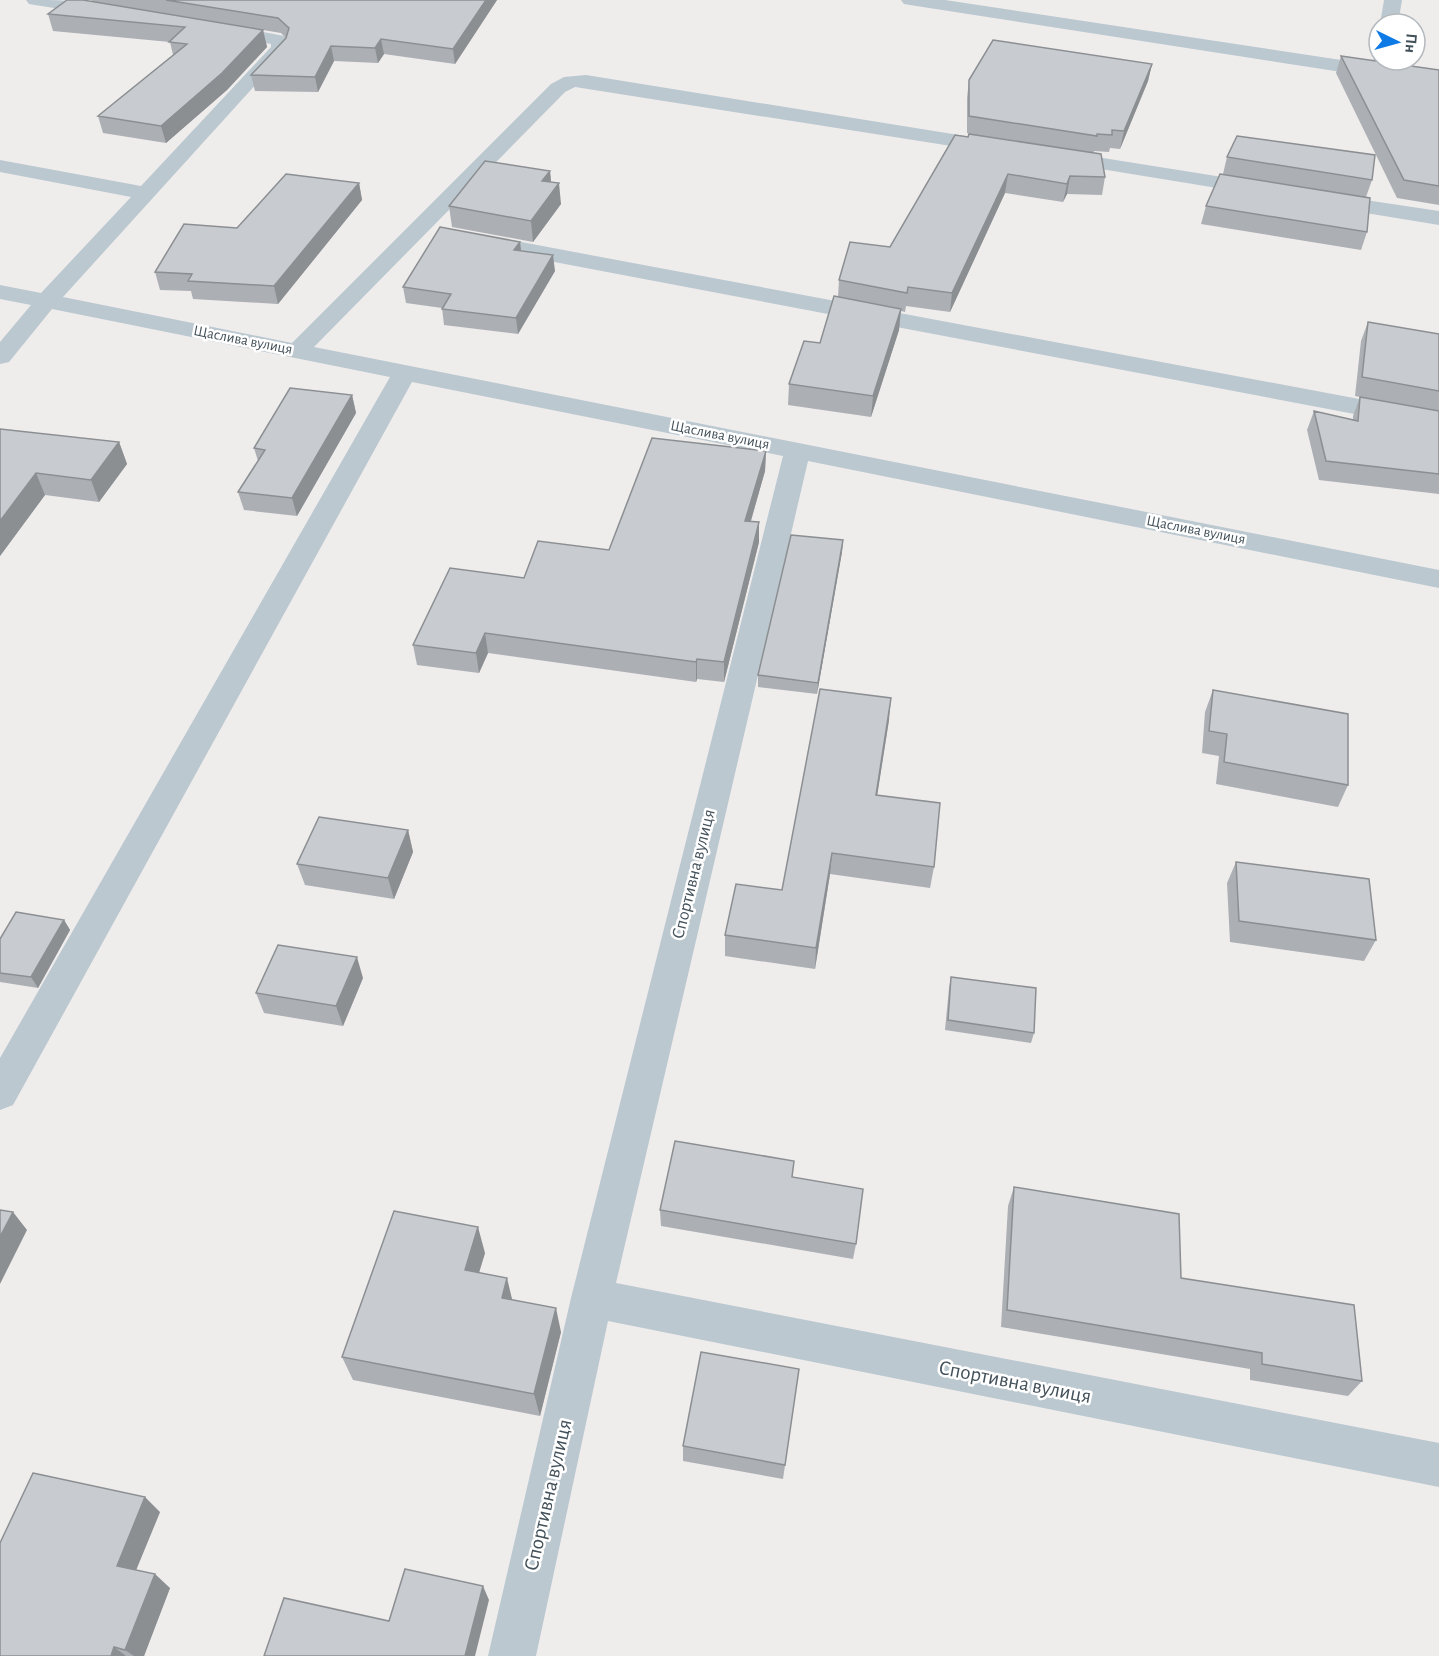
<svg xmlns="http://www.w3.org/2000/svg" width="1439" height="1656" font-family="'Alegreya Sans',sans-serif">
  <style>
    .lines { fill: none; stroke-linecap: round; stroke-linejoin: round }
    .minor { fill: #bbc8d0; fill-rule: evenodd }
    .wall { fill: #acafb4 }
    .shaded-wall { fill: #8c8f92 }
    .building { fill: #c8ccd1; stroke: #8c8f92; stroke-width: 1.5 }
    .labels { text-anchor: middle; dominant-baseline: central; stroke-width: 5; stroke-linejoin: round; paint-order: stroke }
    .far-street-label { font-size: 15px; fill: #43515a; stroke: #fff }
    .street-label { font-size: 18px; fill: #43515a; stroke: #fff }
    .near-street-label { font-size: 21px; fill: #43515a; stroke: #fff }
  </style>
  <rect width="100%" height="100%" fill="#efecec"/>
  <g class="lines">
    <!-- minor -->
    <path class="minor" d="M26,0c29,0 57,0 85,7l3,4 -3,4 -6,1 -70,-11 -6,-1z
      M901,0h44l416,63 8,-1 10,-6v4h14l-11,11 -21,4 -451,-70 -6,-1z
      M1384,0h18l-4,24h-18z
      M221,24l63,12 6,8 -1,4 -226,249 229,46 259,-259 13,-7 22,-2 410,66 7,2 3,4 -3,4 -7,2 -421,-66 -10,5 -251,255 1125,223v18l-631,-127 -192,822 823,160v44l-831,-166 -72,335h-48l83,-358 212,-842 -371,-74 -399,723 -13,5v-52l390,-681 -338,-68 -43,53 -9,2v-22l31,-37 -31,-6v-14l41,8 90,-96 -131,-25v-12l141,26 130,-139v-3l-57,-10 -2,-4 2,-4z
      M1059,151l201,32 8,1 3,5 -3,5 -8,1 -208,-34 -3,-4 3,-4z
      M1325,194l114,17v14l-122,-20 -3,-5 3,-5z
      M478,234l961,180v16l-969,-184 -3,-5 3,-5z"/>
  </g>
  <!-- wall -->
  <path class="wall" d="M91,0h406l-42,64 -71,-10 -6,9 -44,-2 -16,31 -63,-1 -4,-16 35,-37 -5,-5 -18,-3 4,17 -40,43 -61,53 -63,-10 -5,-17 75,-61 -3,-13 -117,-11 -5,-17 44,-13z
    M1341,56l98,14v135l-42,-7 -61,-125z
    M1152,64l-4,17 -28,68 -10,-1 -1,4 -15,-1v2l11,24 -3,18 -35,-1 -4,8 -58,-9 -55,119 -44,-6 -1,6 -4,-1 -2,19 -28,87 -83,-12 1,-21 31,-41 18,-46 1,-17 51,-33 78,-110 1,-3 -2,-1v-35l2,-18z
    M1227,157l145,23 -6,17 1,35 -6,18 -160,-26 5,-18 17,-32z
    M550,171l1,11 10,22 -28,38 -81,-15 -3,-21z
    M359,183l3,17 -84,104 -85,-5 -2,-8 -31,-1 -5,-18 82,-44z
    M520,242l1,9 34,20 -37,63 -74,-9 -2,-17 -36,-5 -3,-16z
    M1368,322l71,12v160l-120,-14 -12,-50 7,-19 39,9v-4l7,-19 6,1 -11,-2 6,-55z
    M352,395l4,18 -59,103 -53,-6 -6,-18 20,-31 -4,-13z
    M0,429l119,13 8,22 -28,38 -54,-7 -45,61z
    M766,451l-1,20 -14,50 8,1v20l-35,140 -27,-3 -1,3 -208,-29 -9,20 -62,-8 -4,-20 111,-67 85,-28z
    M843,540l-1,12 -25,142 -59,-7v-12z
    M1213,690l135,95 -10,22 -122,-23 3,-28 -17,-3 3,-41z
    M889,720l-12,75 57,72 -4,21 -100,-14 -15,95 -90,-13v-21l57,-45z
    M408,830l5,22 -19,47 -89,-14 -8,-21z
    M1236,862l140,78 -12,21 -134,-19 -3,-59z
    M64,920l6,10 -32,58 -38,-6v-43z
    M951,977l83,56 -3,10 -86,-13 4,-42z
    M363,978l-20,48 -79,-13 -8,-20z
    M793,1177l63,67 -3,15 -192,-33 -1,-16z
    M1014,1187l167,91 181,103 -14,15 -98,-16v-11l-249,-42 7,-121z
    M485,1253l-6,20 34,27 48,32 -21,84 -187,-36 -11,-23z
    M799,1369l-16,110 -100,-18v-15z
    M160,1512l-24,58 34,18 -26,68h-144z"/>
  <!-- shaded-wall -->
  <path class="shaded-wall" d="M486,0h11l-42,64 -2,-15z
    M263,30l4,17 -40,43 -61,53 -5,-17z
    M381,39l3,15 -6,9 -3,-15z
    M331,46l3,15 -16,31 -3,-15z
    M1152,64l-4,17 -28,68 4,-18z
    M550,171l2,21 -10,-11z
    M1008,174l-3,19 -55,119 2,-19z
    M1070,176l-3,18 -4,8 4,-18z
    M359,183l3,17 -84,104 -4,-18z
    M559,183l2,21 -28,38 -2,-21z
    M520,242l2,16 -8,-8z
    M553,255l2,16 -37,63 -2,-16z
    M901,309l-2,21 -28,87 2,-21z
    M352,395l4,18 -59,103 -5,-18z
    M119,442l8,22 -28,38 -8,-22z
    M766,451l-1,20 -20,70v-20z
    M36,473l9,22 -45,61v-35z
    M759,522v20l-35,140v-20z
    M843,540l-1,12 -25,142 1,-11z
    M485,633l3,20 -9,20 -3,-20z
    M697,659v20l-1,3v-20z
    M891,698l-2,22 -15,96 2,-21z
    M408,830l5,22 -19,47 -6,-21z
    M832,853l-2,21 -15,95 1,-21z
    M64,920l6,10 -32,58 -7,-11z
    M357,957l6,21 -20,48 -7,-20z
    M13,1212l14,18 -27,54v-47z
    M478,1227l7,26 -13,42 -7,-25z
    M507,1278l6,25 -11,-5z
    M556,1308l5,24 -21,84 -6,-22z
    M145,1497l15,15 -28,68 -15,-14z
    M155,1574l15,14 -26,68h-10l-9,-6z
    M483,1586l6,14 -14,56h-10z
    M114,1647l12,9h-15z"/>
  <!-- building -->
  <path class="building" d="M67,0h16l180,30 -41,43 -61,53 -63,-10 89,-72 -18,-2 16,-15 -137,-13z
    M166,0h320l-33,49 -72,-10 -6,9 -44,-2 -16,31 -64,-2 35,-37 3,-10 -11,-10z
    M993,40l159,24 -28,67 -12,-1v5l-15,-1v2l-128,-20v-36z
    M1341,56l98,14v116l-35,-6z
    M969,134l132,20 4,23 -35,-1 -3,8 -59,-10 -56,119 -44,-6 -1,6 -68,-13 11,-38 40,5 65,-112 13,2z
    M1237,136l138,19 -3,25 -145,-23z
    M485,161l65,10 -8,10 17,2 -28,38 -82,-15z
    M286,174l73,9 -85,103 -86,-5 4,-7 -37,-2 29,-48 53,4z
    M1220,174l150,24 -3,34 -161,-26z
    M440,227l80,15 -6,8 39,5 -37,63 -74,-9 9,-15 -48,-7z
    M834,296l67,13 -28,87 -84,-12 15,-43 16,2z
    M1368,322l71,12v57l-77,-14z
    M290,388l62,7 -60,103 -54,-6 27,-42 -11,-2z
    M1360,397l79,14v63l-113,-13 -12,-50 44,10z
    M0,429l119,13 -28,38 -55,-7 -36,48z
    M652,438l114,13 -21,70 14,1 -35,140 -27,-3 -1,3 -211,-29 -9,20 -63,-8 37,-77 74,10 14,-37 71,9z
    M791,535l52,5 -25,143 -60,-8z
    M820,689l71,9 -15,97 64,8 -6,64 -102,-14 -16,95 -91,-13 11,-51 46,6z
    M1213,690l135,24v71l-124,-23 3,-28 -18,-3z
    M319,817l89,13 -20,48 -91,-14z
    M1236,862l133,17 7,61 -137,-19z
    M16,912l48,8 -33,57 -31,-4v-34z
    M278,945l79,12 -21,49 -80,-13z
    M951,977l85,11 -2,45 -86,-13z
    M675,1141l119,20 -2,16 71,12 -7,55 -196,-34z
    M1014,1187l165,27 2,64 173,27 8,76 -100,-17v-11l-255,-43z
    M0,1210l13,2 -13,25z
    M394,1211l84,16 -13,43 42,8 -5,20 54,10 -22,86 -192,-37z
    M701,1352l98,17 -14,96 -102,-19z
    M33,1473l112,24 -28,69 38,8 -30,76 -11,-3 -3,9h-111v-113z
    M405,1569l78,17 -18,70h-201l20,-58 105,23z"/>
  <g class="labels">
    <!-- far-street labels -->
    <g class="far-street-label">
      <text transform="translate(243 340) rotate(11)">Щаслива вулиця</text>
      <text transform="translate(720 435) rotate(11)">Щаслива вулиця</text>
      <text transform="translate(1196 530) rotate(11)">Щаслива вулиця</text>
    </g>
    <!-- street labels -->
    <g class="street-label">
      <text transform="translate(694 874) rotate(-76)">Спортивна вулиця</text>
    </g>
    <!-- near-street labels -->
    <g class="near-street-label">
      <text transform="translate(1015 1382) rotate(11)">Спортивна вулиця</text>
      <text transform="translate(548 1495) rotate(-77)">Спортивна вулиця</text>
    </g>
  </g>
  <!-- north arrow -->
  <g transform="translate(1397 42) rotate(95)"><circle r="28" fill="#ffffff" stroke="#b4b9bd" stroke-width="1.5"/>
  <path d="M0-4.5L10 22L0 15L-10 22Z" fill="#0e7ae6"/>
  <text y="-9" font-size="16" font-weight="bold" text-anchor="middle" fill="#43515a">Пн</text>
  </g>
</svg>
